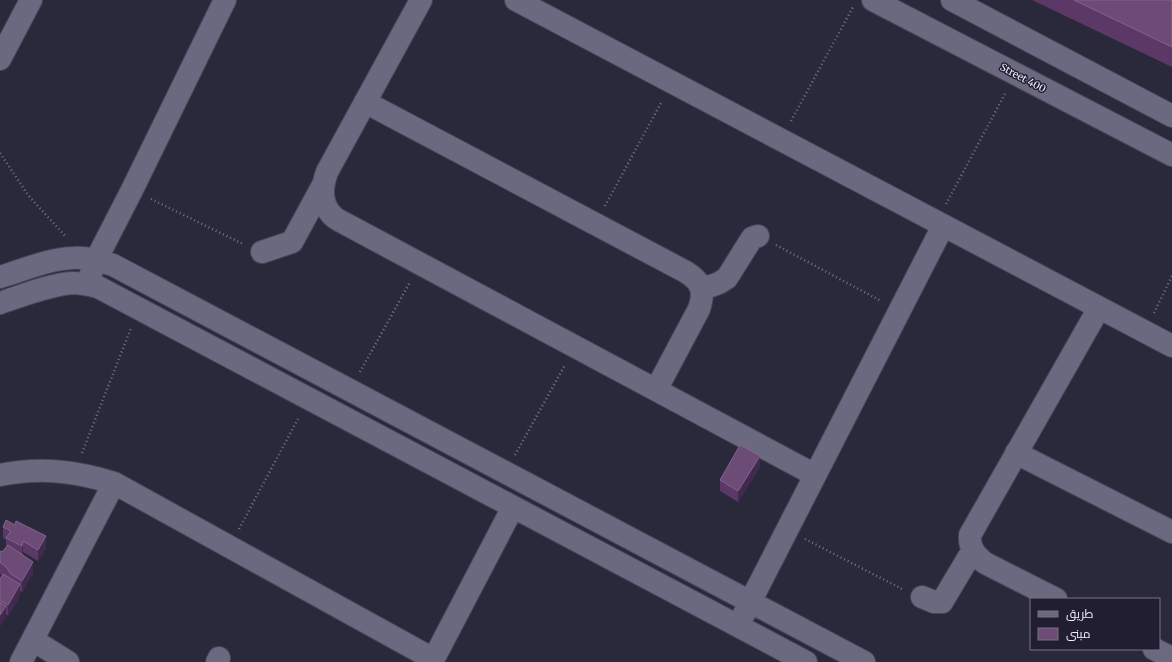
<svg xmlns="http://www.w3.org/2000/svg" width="1172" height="662" font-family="Merriweather,Cairo,serif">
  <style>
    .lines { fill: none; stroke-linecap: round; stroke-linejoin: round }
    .minor-casing { stroke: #484656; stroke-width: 24 }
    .path { stroke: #757384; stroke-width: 2.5; stroke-dasharray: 1 3; stroke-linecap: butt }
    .minor { stroke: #6b697f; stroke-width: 22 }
    .wall { fill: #5c3867 }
    .shaded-wall { fill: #41294f }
    .building { fill: #6c4b77; stroke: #81658c }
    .labels { text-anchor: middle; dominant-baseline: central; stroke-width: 3; stroke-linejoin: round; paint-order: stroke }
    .street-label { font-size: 10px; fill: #f0effc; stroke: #211e31 }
  </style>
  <rect width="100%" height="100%" fill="#2a283b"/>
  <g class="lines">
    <!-- minor casing -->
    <g class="minor-casing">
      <path id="minor" d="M421,0l-94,172c-5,14 -7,30 4,42 3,4 9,7 13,9l471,252
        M516,0l656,346
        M873,0l299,155
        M952,0l220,116
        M0,59l31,-59
        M365,102l321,170c16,10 19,19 13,37l-43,81
        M262,252l30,-10 31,-57
        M91,273l5,-13 36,-70 93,-190
        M0,277c23,-7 48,-18 73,-19 14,-1 27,3 40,7l751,397
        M701,287l10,-1 8,-3 8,-5 25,-40 6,-2
        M0,303c21,-7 51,-19 73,-20 9,0 17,2 25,4l708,375
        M1016,453l156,79
        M0,475c41,-8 75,-4 114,8l319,176
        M922,597l12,5h8l31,-52
        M1056,599l-71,-36c-10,-8 -16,-15 -15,-28l129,-227
        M744,614l199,-388
        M33,640l35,22
        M1154,649l18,9
        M21,662l93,-179
        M217,662l2,-4
        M432,662l81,-155"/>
    </g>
    <!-- path -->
    <path class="path" d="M791,121l62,-114
      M0,153l28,42 38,42
      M151,199l92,45
      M946,204l60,-112
      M605,206l57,-105
      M776,245l105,56
      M1154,313l18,-37
      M360,372l50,-90
      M82,453l49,-125
      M515,455l50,-90
      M239,529l60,-112
      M805,539l99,51"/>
    <!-- minor -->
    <use href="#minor" class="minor"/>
  </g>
  <!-- wall -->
  <path class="wall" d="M1032,0h140v67z
    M760,467l-22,35 -18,-11v-11z
    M3,527l43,21 -8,13 -15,-9v3l10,18 -11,19 -2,-1v5l-12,20 -2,-2v3l-6,9v-47l2,-4 -2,-1v-23l2,1 4,-5v-7l-3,-2z"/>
  <!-- shaded-wall -->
  <path class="shaded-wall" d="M760,456v11l-22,35v-11z
    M46,536v12l-8,13v-11z
    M23,541v11l-1,5v-11z
    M33,562v11l-11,19v-11z
    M20,584v12l-12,20v-11z
    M6,606v11l-6,9v-11z"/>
  <!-- building -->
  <path class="building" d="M1074,0h98v47z
    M740,445l20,11 -22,35 -18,-11z
    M6,520l9,5 1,-4 30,15 -8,14 -15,-9 -1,5 -16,-8 5,-7 -8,-4z
    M8,545l25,17 -11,19 -11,-7 -5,-7 -6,-5v-11l2,1z
    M3,574l17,10 -12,21 -8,-5v-21z
    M0,602l6,4 -6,9z"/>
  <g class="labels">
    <!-- street labels -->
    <g class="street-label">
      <text transform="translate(1023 78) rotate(28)">Street 400</text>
    </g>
  </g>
  <!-- legend -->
  <rect x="1030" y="598" width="130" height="52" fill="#211e31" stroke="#747282"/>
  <rect x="1038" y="611" width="20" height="6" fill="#6b697f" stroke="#747282"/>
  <text x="1066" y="618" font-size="12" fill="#f0effc">طريق</text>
  <rect x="1038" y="628" width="20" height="12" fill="#6c4b77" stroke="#747282"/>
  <text x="1066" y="638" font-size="12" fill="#f0effc">مبنى</text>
</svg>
